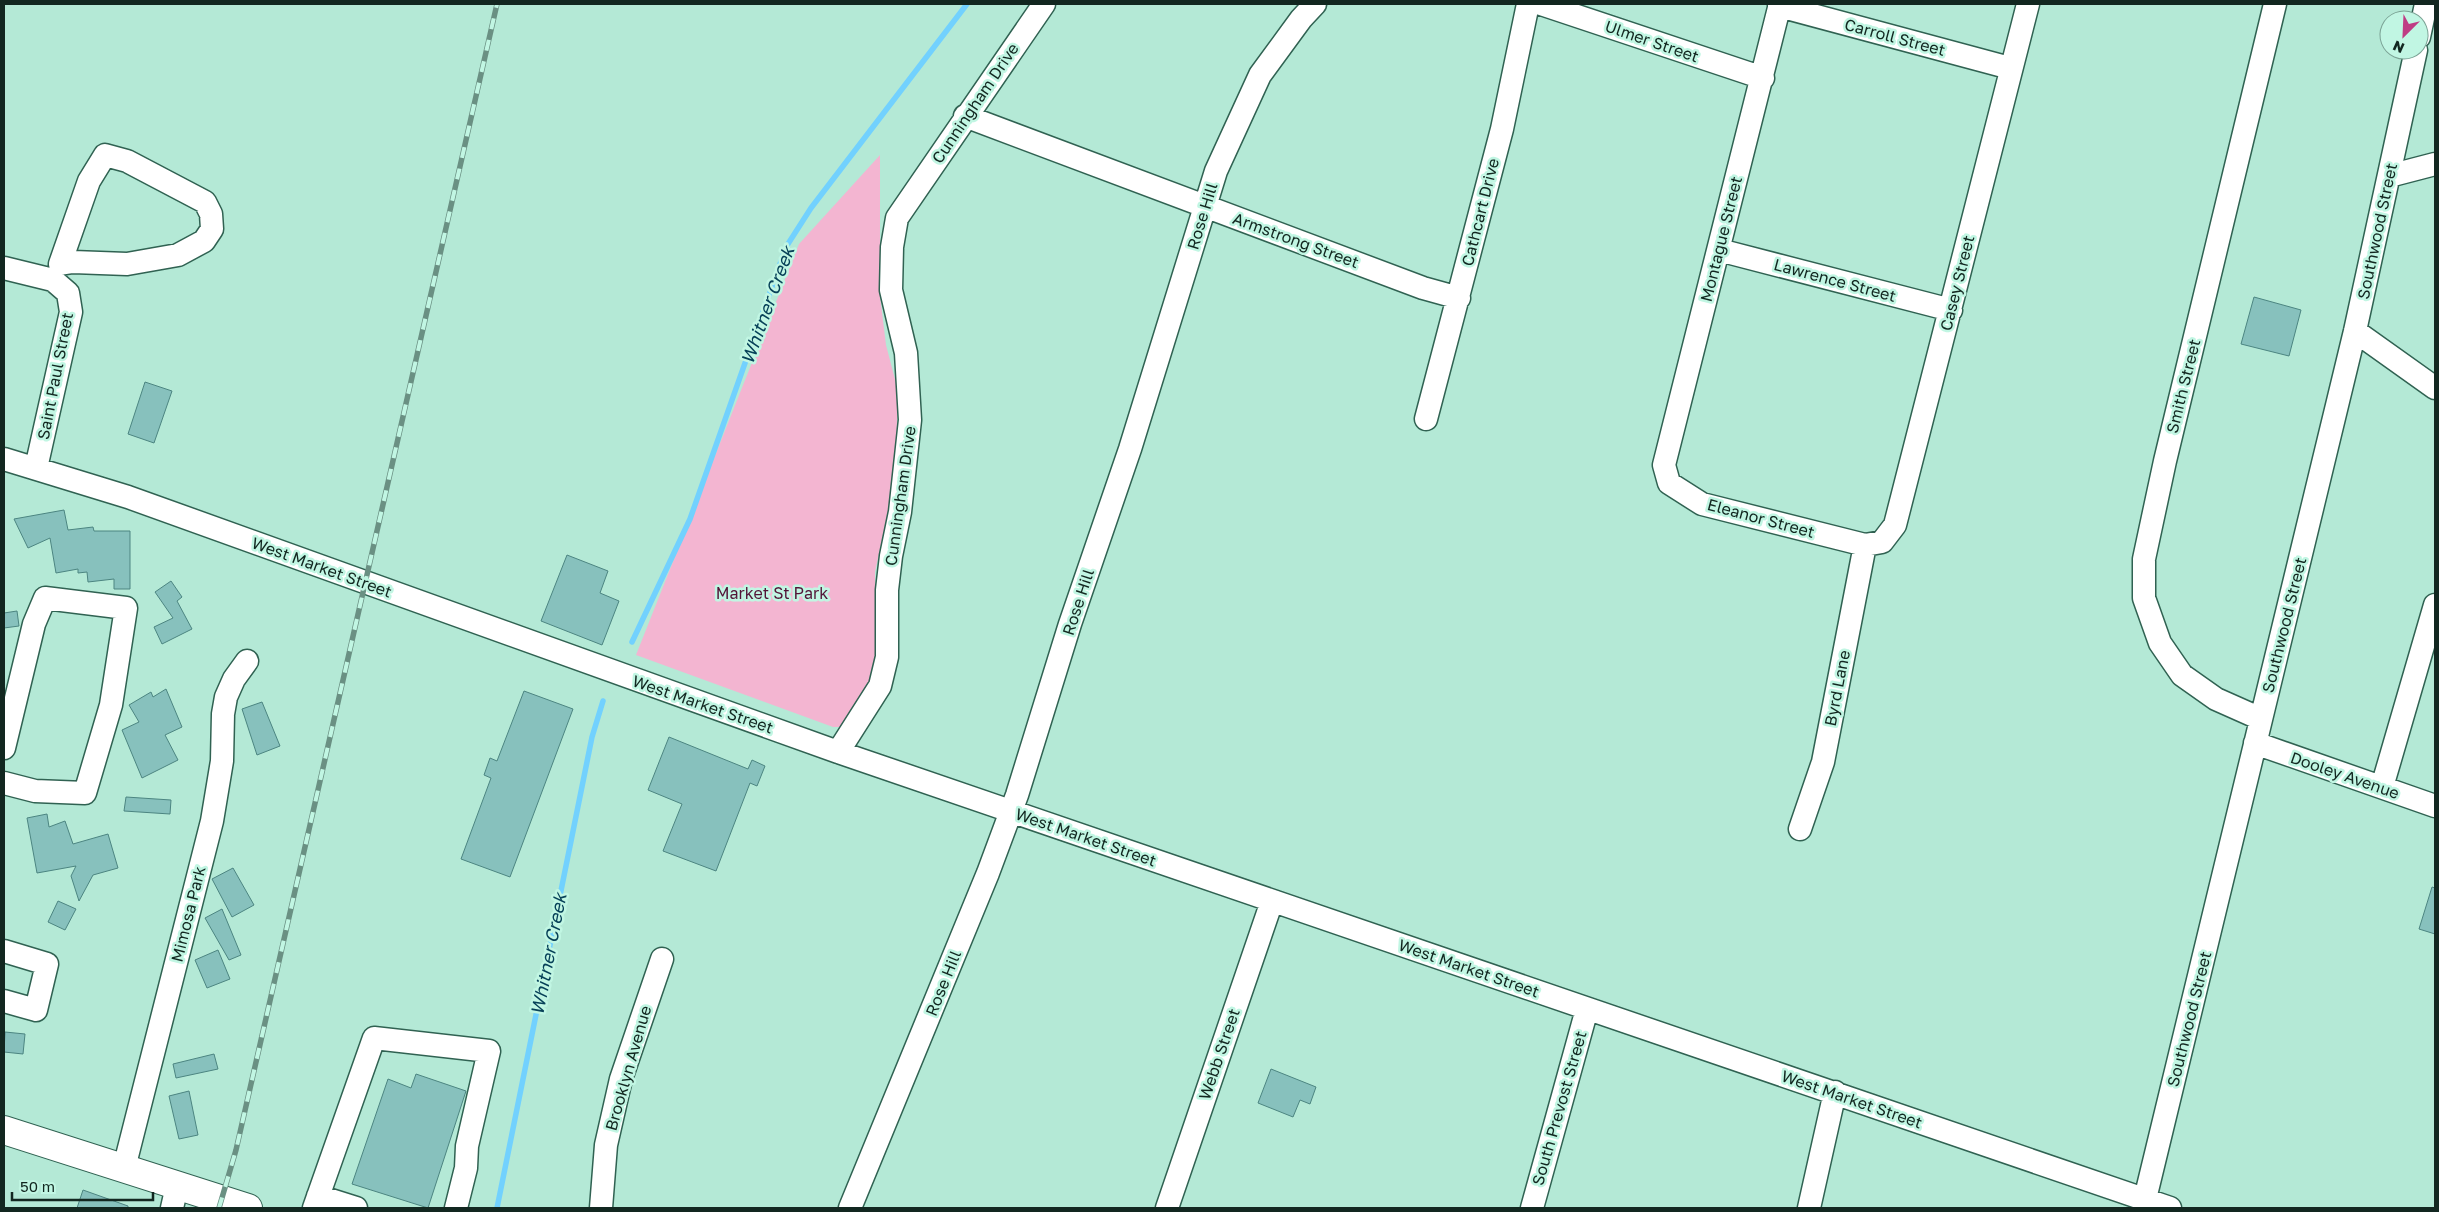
<svg xmlns="http://www.w3.org/2000/svg" width="2439" height="1212" font-family="'Golos Text',sans-serif">
  <style>
    .green { fill: #f3b5d1 }
    .lines { fill: none; stroke-linecap: round; stroke-linejoin: round }
    .stream { stroke: #72d1fe; stroke-width: 5.5 }
    .building { fill: #87c1bd; stroke: #4c8581 }
    .minor-casing { stroke: #306252; stroke-width: 25 }
    .major-casing { stroke: #306252; stroke-width: 30 }
    .minor { stroke: #fff; stroke-width: 22 }
    .major { stroke: #fff; stroke-width: 28 }
    .rail-casing { stroke: #6a9083; stroke-width: 5.5 }
    .rail { stroke: #c1f6e3; stroke-width: 4; stroke-dasharray: 11; stroke-linecap: butt }
    .labels { text-anchor: middle; dominant-baseline: central; stroke-width: 5; stroke-linejoin: round; paint-order: stroke }
    .street-label { font-size: 16px; fill: #122720; stroke: #c1f6e3 }
    .park-label { font-size: 16px; fill: #531437; stroke: #c1f6e3 }
    .water-label { font-size: 18px; font-style: italic; fill: #074158; stroke: #c1f6e3 }
  </style>
  <rect width="100%" height="100%" fill="#b4e9d6"/>
  <!-- green -->
  <path class="green" d="M880,155v141l6,49 12,46 -3,89 -20,92 1,99 -32,56h-11l-197,-72 163,-411z"/>
  <g class="lines">
    <!-- stream -->
    <path class="stream" d="M632,642l58,-123 96,-272 25,-39 156,-204
      M497,1208l95,-471 11,-36"/>
  </g>
  <!-- building -->
  <path class="building" d="M2254,297l47,13 -12,46 -48,-12z
    M145,382l27,9 -18,52 -26,-9z
    M64,510l4,20 25,-3 1,4h36v58h-16v-10l-26,3 -1,-10 -9,1v-4l-22,4 -6,-35 -22,10 -14,-29z
    M567,555l41,16 -8,22 19,8 -17,44 -61,-24z
    M171,581l11,16 -5,4 15,28 -30,15 -8,-17 19,-9 -18,-26z
    M17,611l2,15 -15,2v-15z
    M166,689l16,38 -17,8 13,25 -36,18 -20,-48 17,-8 -10,-17 22,-13 2,5z
    M524,691l49,18 -63,168 -49,-18 30,-81 -7,-3 6,-17 7,3z
    M262,702l18,44 -23,9 -15,-46z
    M669,737l79,32 4,-9 13,6 -8,20 -7,-3 -34,88 -53,-20 19,-47 -34,-14z
    M126,797l45,3 -1,14 -46,-3z
    M47,814l2,13 16,-6 8,23 35,-10 10,34 -25,7 -14,26 -8,-25 5,-10 -39,7 -10,-55z
    M233,868l21,37 -22,12 -20,-38z
    M2432,887l3,1v46l-16,-5z
    M58,901l18,8 -11,21 -17,-8z
    M222,909l19,46 -12,5 -24,-42z
    M218,950l12,29 -23,9 -12,-28z
    M5,1032l20,2 -2,20 -19,-2z
    M214,1054l4,15 -42,9 -3,-14z
    M1271,1069l45,18 -6,17 -10,-4 -7,17 -35,-14z
    M416,1074l50,17 -38,117 -76,-24 36,-105 23,9z
    M189,1091l9,44 -19,4 -10,-43z
    M83,1190l45,16v2h-51z"/>
  <g class="lines">
    <!-- minor casing -->
    <g class="minor-casing">
      <path id="minor" d="M1541,4l222,74
        M1780,4l-116,461 5,18 33,21 163,41 17,-3 13,-17 133,-521
        M1779,6l231,62
        M2419,37l7,-33
        M965,116l458,172 36,10
        M105,155l22,6 78,41 6,12 1,15 -8,12 -26,14 -51,9 -54,-2 -13,2 29,-83z
        M2389,176l46,-12
        M1719,250l232,60
        M4,268l49,12 15,13 3,19 -35,156
        M2355,331l80,57
        M1426,419l76,-290 26,-125
        M4,459l124,38 710,255 1332,456
        M2261,719l-45,-20 -34,-24 -22,-32 -16,-45v-39l21,-98 110,-457
        M2255,743l180,63
        M4,748l30,-124 11,-26 81,10 -15,97 -26,88 -50,-2 -31,-8
        M838,752l42,-66 7,-29v-67l4,-34 9,-44 10,-92 -4,-67 -15,-63 1,-43 5,-29 147,-214
        M2382,787l53,-182
        M1800,829l23,-67 42,-217
        M4,951l43,13 -11,46 -32,-9
        M124,1168l88,-347 10,-60 1,-47 3,-17 8,-18 13,-18
        M318,1196l38,12
        M2145,1199l210,-868 61,-281
        M172,1208l5,-22
        M314,1208l60,-170 115,13 -22,95 -1,22 -10,40
        M601,1208l5,-63 15,-66 41,-120
        M850,1208l138,-335 29,-78 53,-171 60,-175 86,-278 44,-96 41,-56 14,-15
        M1167,1208l105,-307
        M1532,1208l55,-199
        M1809,1208l26,-116"/>
    </g>
    <!-- major casing -->
    <g class="major-casing">
      <path id="major" d="M4,1130l244,78"/>
    </g>
    <!-- minor -->
    <use href="#minor" class="minor"/>
    <!-- major -->
    <use href="#major" class="major"/>
    <!-- rail casing -->
    <g class="rail-casing">
      <path id="rail" d="M219,1208l17,-58 261,-1146"/>
    </g>
    <!-- rail -->
    <use href="#rail" class="rail"/>
  </g>
  <g class="labels">
    <!-- street labels -->
    <g class="street-label">
      <text transform="translate(1895 37) rotate(15)">Carroll Street</text>
      <text transform="translate(1652 41) rotate(19)">Ulmer Street</text>
      <text transform="translate(975 103) rotate(-56)">Cunningham Drive</text>
      <text transform="translate(1480 212) rotate(-76)">Cathcart Drive</text>
      <text transform="translate(1202 216) rotate(-73)">Rose Hill</text>
      <text transform="translate(2377 231) rotate(-78)">Southwood Street</text>
      <text transform="translate(1721 239) rotate(-76)">Montague Street</text>
      <text transform="translate(1296 240) rotate(20)">Armstrong Street</text>
      <text transform="translate(1835 280) rotate(15)">Lawrence Street</text>
      <text transform="translate(1957 283) rotate(-76)">Casey Street</text>
      <text transform="translate(55 376) rotate(-79)">Saint Paul Street</text>
      <text transform="translate(2183 386) rotate(-76)">Smith Street</text>
      <text transform="translate(900 496) rotate(-82)">Cunningham Drive</text>
      <text transform="translate(1761 518) rotate(15)">Eleanor Street</text>
      <text transform="translate(322 567) rotate(20)">West Market Street</text>
      <text transform="translate(1078 602) rotate(-72)">Rose Hill</text>
      <text transform="translate(2284 625) rotate(-76)">Southwood Street</text>
      <text transform="translate(1837 688) rotate(-79)">Byrd Lane</text>
      <text transform="translate(703 704) rotate(19)">West Market Street</text>
      <text transform="translate(2345 775) rotate(19)">Dooley Avenue</text>
      <text transform="translate(1086 837) rotate(19)">West Market Street</text>
      <text transform="translate(188 914) rotate(-76)">Mimosa Park</text>
      <text transform="translate(1469 968) rotate(19)">West Market Street</text>
      <text transform="translate(943 983) rotate(-68)">Rose Hill</text>
      <text transform="translate(2189 1019) rotate(-76)">Southwood Street</text>
      <text transform="translate(1219 1054) rotate(-71)">Webb Street</text>
      <text transform="translate(628 1068) rotate(-74)">Brooklyn Avenue</text>
      <text transform="translate(1852 1099) rotate(19)">West Market Street</text>
      <text transform="translate(1559 1108) rotate(-74)">South Prevost Street</text>
    </g>
    <!-- park labels -->
    <g class="park-label">
      <text x="772" y="593">Market St Park</text>
    </g>
    <!-- water labels -->
    <g class="water-label">
      <text transform="translate(767 305) rotate(-70)">Whitner Creek</text>
      <text transform="translate(548 954) rotate(-79)">Whitner Creek</text>
    </g>
  </g>
  <!-- border -->
  <rect width="2439" height="1212" fill="none" stroke="#122720" stroke-width="10"/>
  <!-- north arrow -->
  <g transform="translate(2404 35) rotate(204)"><circle r="24" fill="#c1f6e3" stroke="#7ba395"/>
  <path d="M0-4L9 19L0 12L-9 19Z" fill="#bf3c84"/>
  <text y="-8" font-size="14" font-weight="bold" text-anchor="middle" fill="#122720">N</text>
  </g>
  <!-- scale -->
  <path d="M12 1192v8h141v-8" fill="none" stroke="#122720" stroke-width="2.5"/>
  <text x="20" y="1192" font-size="15" fill="#122720" stroke="#c1f6e3" stroke-width="4" paint-order="stroke">50 m</text>
</svg>
